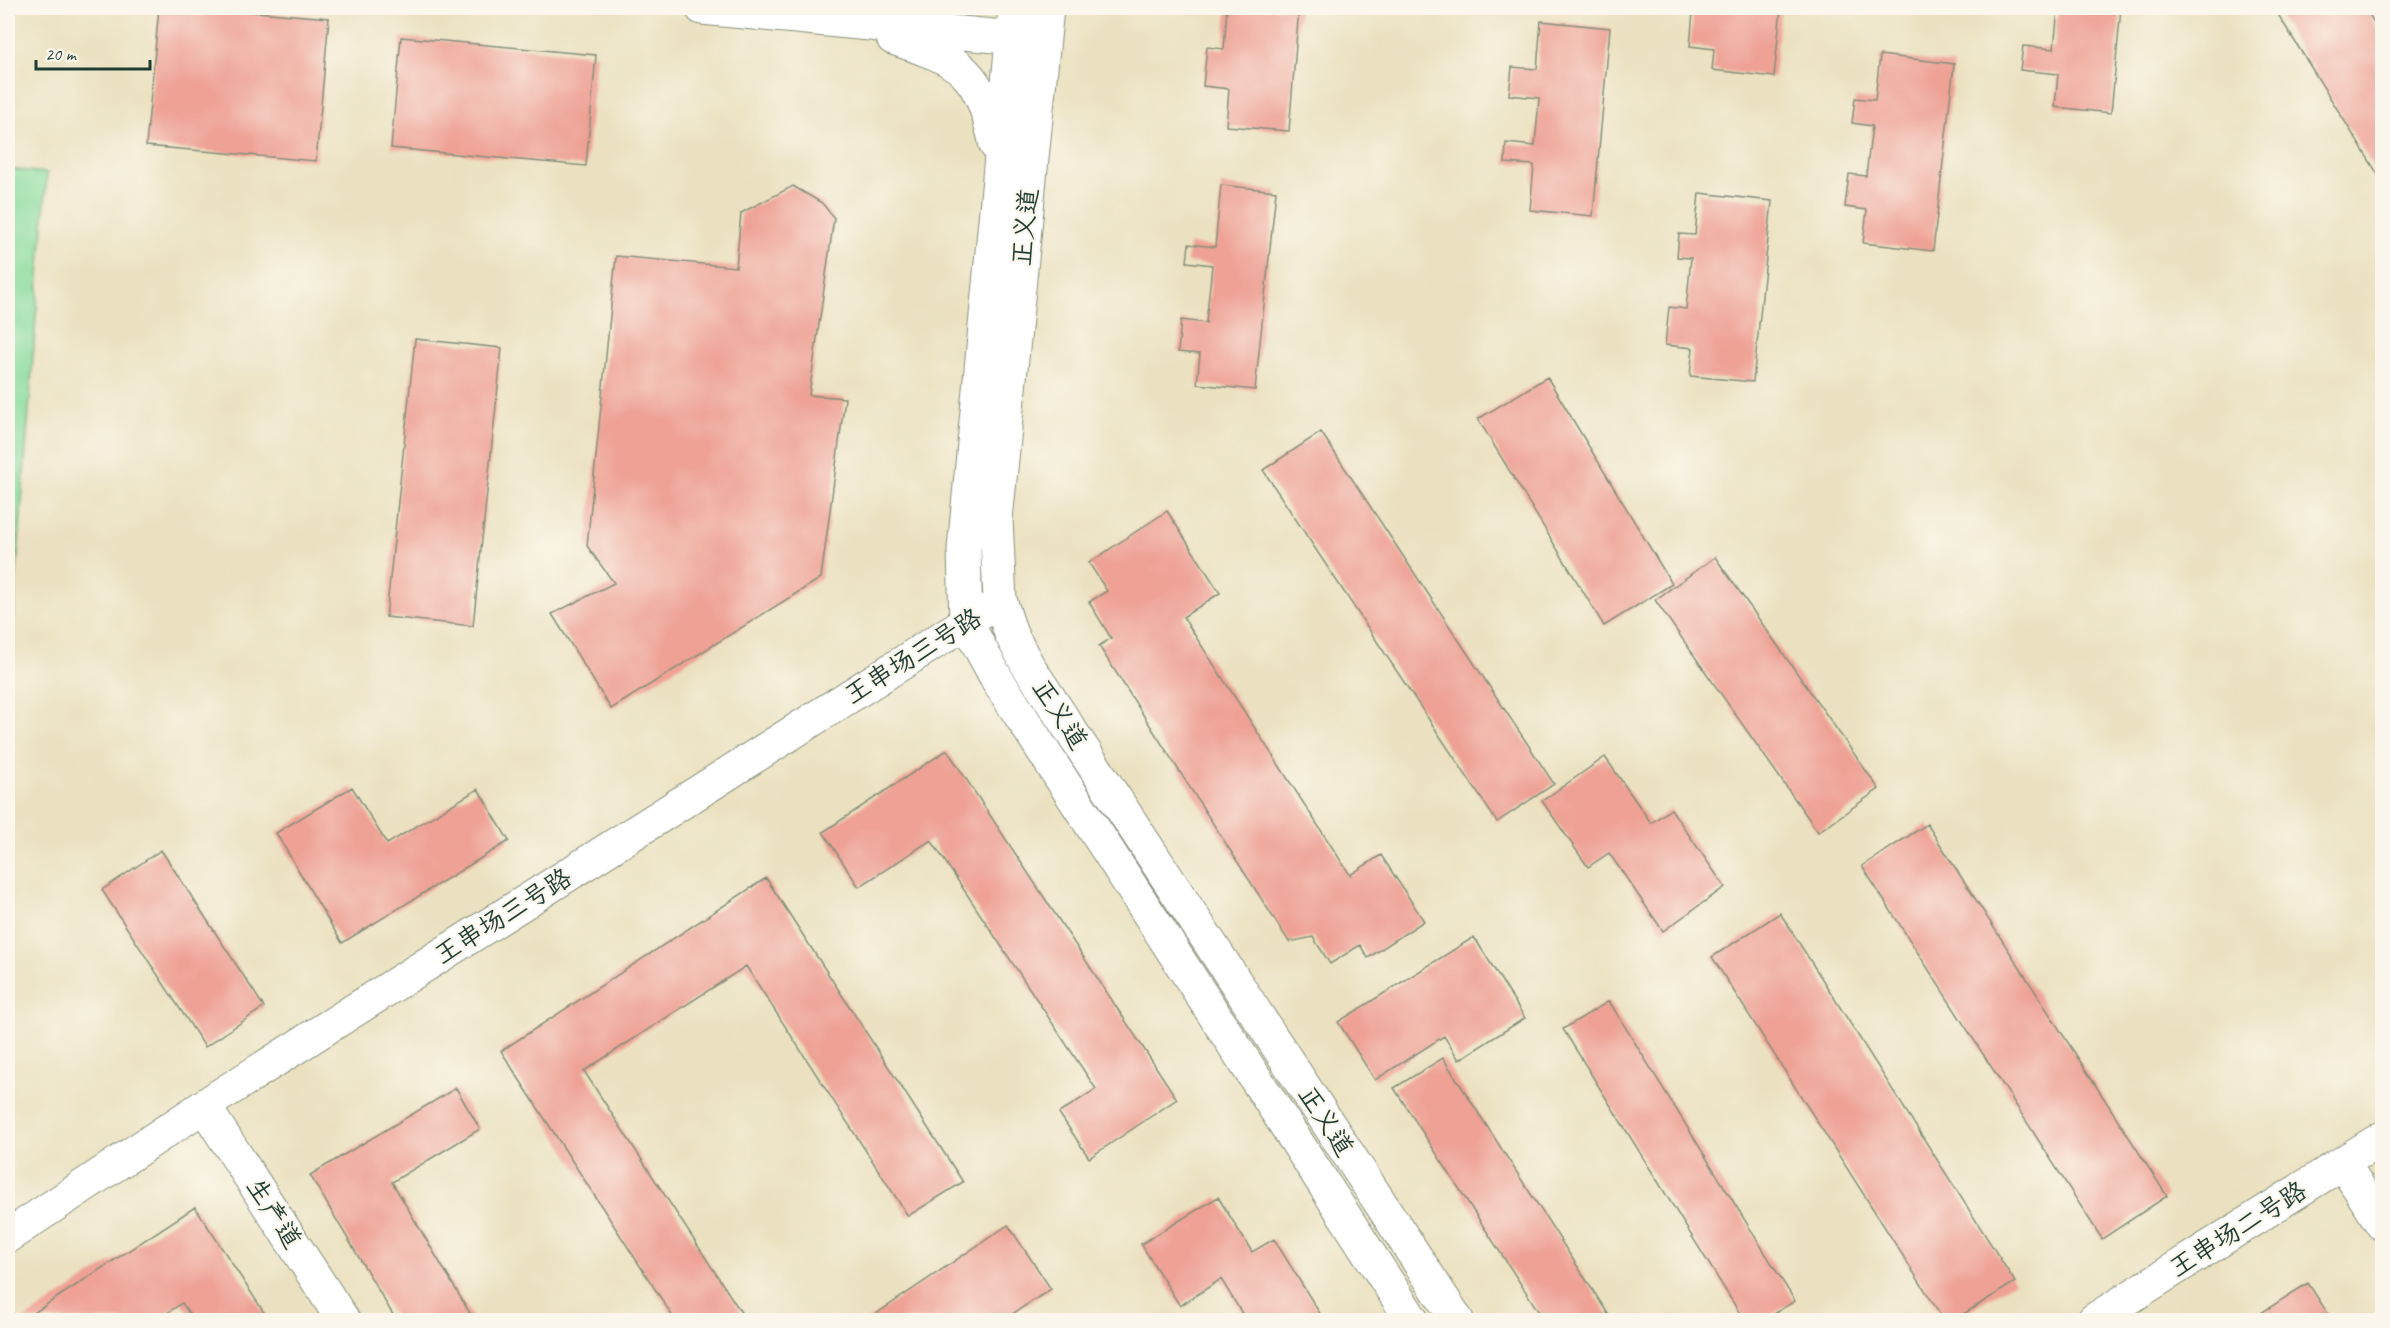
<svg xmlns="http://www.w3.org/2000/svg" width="2390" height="1328" font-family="Caveat,'LXGW WenKai TC',sans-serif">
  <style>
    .green { fill: #88db9d; stroke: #548c68; stroke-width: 1.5 }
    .building { fill: #eea194 }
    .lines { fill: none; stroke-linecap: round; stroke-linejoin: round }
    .minor-casing { stroke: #858f7a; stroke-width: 35 }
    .minor { stroke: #fff; stroke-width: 33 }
    .labels { text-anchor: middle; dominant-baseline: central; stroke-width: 4.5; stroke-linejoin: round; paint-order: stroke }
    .street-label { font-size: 26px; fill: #1f3d34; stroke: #fbf7ec }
  </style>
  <rect width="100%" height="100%" fill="#fbf7ec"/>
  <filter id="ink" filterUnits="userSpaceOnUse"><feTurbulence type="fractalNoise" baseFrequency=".0167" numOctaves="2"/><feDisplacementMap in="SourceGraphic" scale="12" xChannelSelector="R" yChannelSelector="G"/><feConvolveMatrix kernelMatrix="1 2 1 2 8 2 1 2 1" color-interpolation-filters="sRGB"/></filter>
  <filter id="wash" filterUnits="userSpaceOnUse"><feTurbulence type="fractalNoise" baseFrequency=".008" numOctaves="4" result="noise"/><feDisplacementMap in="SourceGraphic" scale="24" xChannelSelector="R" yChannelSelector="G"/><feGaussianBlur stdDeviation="1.35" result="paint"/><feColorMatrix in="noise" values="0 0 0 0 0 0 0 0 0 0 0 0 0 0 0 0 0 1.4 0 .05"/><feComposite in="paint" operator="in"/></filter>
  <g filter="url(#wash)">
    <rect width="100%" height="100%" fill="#ebe1c0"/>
    <!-- green -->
    <path class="green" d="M8,169l39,4 -39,512z"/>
    <g id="blocks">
      <!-- building -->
      <path class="building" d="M159,8h48l122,10 -13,143 -170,-15z
        M1227,8h72l-10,123 -63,-5 3,-37 -26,-3 4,-39 17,2z
        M1709,8h72l-7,69 -62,-7 2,-21 -24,-3 3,-34 16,1z
        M2058,8h63l-10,105 -56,-6 3,-33 -38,-4 3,-24 31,3z
        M2274,8h91l17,27v146z
        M1541,21l69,7 -17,188 -63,-6 4,-45 -29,-2 1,-20 29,3 4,-48 -30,-3 3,-28 25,2z
        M401,37l195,18 -10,111 -195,-18z
        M1880,55l74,9 -21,187 -70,-8 4,-33 -22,-3 4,-33 17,2 6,-50 -20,-3 3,-25 20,2z
        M1221,185l55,6 -21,199 -58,-6 3,-30 -22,-2 3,-32 25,3 6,-58 -25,-3 2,-18 26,3z
        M793,186l29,17 12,15 -25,177 36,3 -24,180 -210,131 -59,-95 62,-31 -27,-37 29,-290 120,11 5,-54z
        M1699,193l73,8 -19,181 -63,-6 3,-28 -28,-3 4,-38 17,2 5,-51 -14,-1 2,-23 16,1z
        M415,339l87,9 -29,278 -87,-9z
        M1547,377l125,207 -68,42 -126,-207z
        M1321,432l233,352 -57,38 -234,-352z
        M1167,511l53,82 -37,24 167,258 31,-20 43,66 -56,37 -8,-13 -30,19 -17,-27 -24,5 -190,-296 12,-8 -22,-36 18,-11 -18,-28z
        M1715,557l164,232 -61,43 -163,-232z
        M947,750l230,349 -88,59 -30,-45 37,-24 -165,-249 -72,47 -36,-55z
        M1605,757l46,66 20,-14 54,78 -62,44 -54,-78 -21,14 -46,-66z
        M352,787l35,57 91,-55 31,52 -167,102 -66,-110z
        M1927,824l240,372 -65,43 -240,-373z
        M161,850l103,157 -59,40 -103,-157z
        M766,878l197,304 -55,34 -162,-250 -162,105 162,249h-71l-174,-269z
        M1780,913l235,369 -61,38h-10l-232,-363z
        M1474,937l51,81 -66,42 -15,-24 -69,44 -37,-58z
        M1609,1001l186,300 -32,19h-19l-181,-291z
        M1443,1058l169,262h-68l-150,-232z
        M456,1088l24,41 -88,53 82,138h-78l-86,-145z
        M1218,1197l34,55 22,-13 50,81h-78l-25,-41 -41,27 -39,-62z
        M195,1207l74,113h-75l-12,-17 -25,17h-134z
        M1008,1225l43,64 -48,31h-136z
        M2308,1283l24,37h-82z"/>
    </g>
  </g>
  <g filter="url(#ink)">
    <use href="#blocks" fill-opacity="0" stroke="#858f7a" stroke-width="1.5"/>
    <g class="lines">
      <!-- minor casing -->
      <g class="minor-casing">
        <path id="minor" d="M702,8l333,32
          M1015,8l-51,541 2,73 32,59 414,639
          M1047,8l-51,511 4,81 11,34 16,30 430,656
          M893,38c70,23 86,32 103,107
          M204,1106l139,214
          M2343,1163l39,61
          M8,1236l211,-140 765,-485
          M2094,1320l288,-182"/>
      </g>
      <!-- minor -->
      <use href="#minor" class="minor"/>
    </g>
  </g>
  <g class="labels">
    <!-- street labels -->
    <g class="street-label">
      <text transform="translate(1025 227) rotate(-84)">正义道</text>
      <text transform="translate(913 656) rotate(-32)">王串场三号路</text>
      <text transform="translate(1060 714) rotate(57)">正义道</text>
      <text transform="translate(503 916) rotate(-32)">王串场三号路</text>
      <text transform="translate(1326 1121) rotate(57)">正义道</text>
      <text transform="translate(274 1213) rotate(57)">生产道</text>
      <text transform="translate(2238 1229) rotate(-32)">王串场二号路</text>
    </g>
  </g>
  <!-- margin -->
  <rect width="2390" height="1328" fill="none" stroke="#fbf7ec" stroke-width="30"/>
  <!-- scale -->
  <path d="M36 60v9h114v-9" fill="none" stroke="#1f3d34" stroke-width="3"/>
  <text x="45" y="60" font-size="18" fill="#1f3d34" stroke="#fbf7ec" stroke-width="4.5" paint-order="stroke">20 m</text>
</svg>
